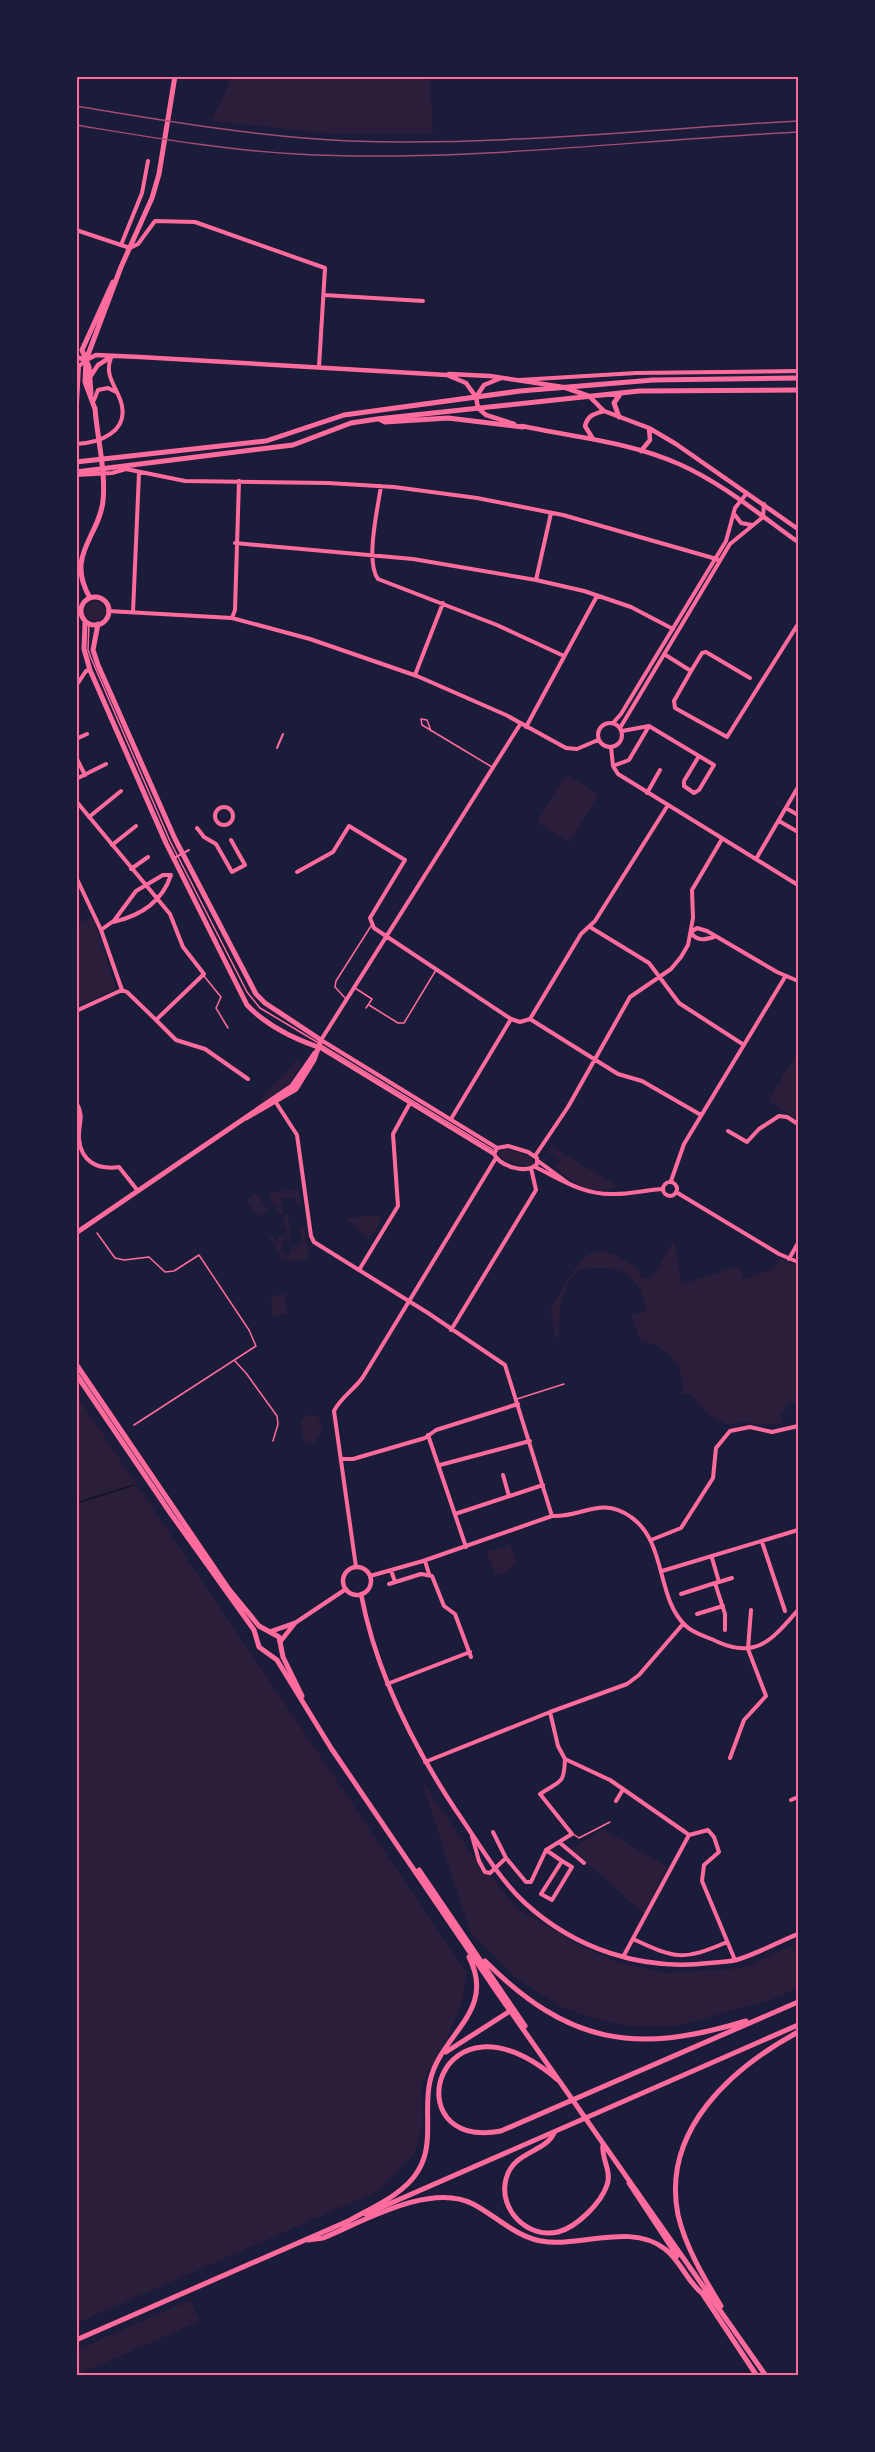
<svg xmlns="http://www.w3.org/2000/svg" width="875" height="2452" font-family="Mulish,sans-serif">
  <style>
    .green { fill: #2a1e3b }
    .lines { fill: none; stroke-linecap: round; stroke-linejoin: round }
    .stream { stroke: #12122b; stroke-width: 1.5 }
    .service { stroke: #ff6b9d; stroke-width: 1.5 }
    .pedestrian { stroke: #ff6b9d; stroke-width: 2 }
    .minor { stroke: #ff6b9d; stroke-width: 4 }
    .tertiary { stroke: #ff6b9d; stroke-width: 4.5 }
    .secondary { stroke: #ff6b9d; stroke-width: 5 }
    .primary { stroke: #ff6b9d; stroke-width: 5 }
    .rail { stroke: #a44b75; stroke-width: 1.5 }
    .neatline { fill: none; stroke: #ff6b9d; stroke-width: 2 }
  </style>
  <rect width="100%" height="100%" fill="#1b1b3a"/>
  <!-- green -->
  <path class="green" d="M232,77h198l3,57h-99l-123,-13z
    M85 611a10 10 0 1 1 20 0a10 10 0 1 1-20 0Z
    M566,774l33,20 -30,49 -32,-21z
    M93,917l23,71 -39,19 -1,-83z
    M797,1052l1,1v67l-30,-19z
    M296,1060l6,4 -14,21 -25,17 -1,-4c9,-14 24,-22 34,-38z
    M551,1146l68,41c-6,0 -10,3 -14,3 -20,4 -36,-11 -50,-22l5,-8 -13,-8z
    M505,1149l13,2 15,8 1,5c-12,5 -26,-2 -36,-9v-4z
    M299,1190l2,16h-4l-2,-9 -14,1 1,8 -7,1 -5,-8v-7z
    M256,1193l12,17 -10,7 -12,-17z
    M282,1207l1,8 5,-1 3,25 -5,-2 -6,14 7,4 -3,5 -15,-22 3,-2 4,6 3,-2 -2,-3 9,-2 1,-5 -4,-6 3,-3 -10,-13z
    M376,1215l6,4 -13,21 -23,-22z
    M300,1227h4l4,28 -2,4 -21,3 8,-16 9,-2z
    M674,1240l8,44 57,-18 5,13 30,-10 6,-10 18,6v136l-13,4 1,5 -6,5 3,8c-20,5 -37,-4 -55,2l-21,-11 -16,-20h-9c4,-31 -14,-46 -42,-54l-9,-25 16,-5c-9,-31 -18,-43 -52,-42 -6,0 -13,0 -18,4 -16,12 -19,47 -18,66l-3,1 -6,-28c9,-16 32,-66 54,-60 12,3 24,12 34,18l4,9 11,-1z
    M285,1294l2,20 -15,2 -1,-20z
    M77,1396l389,576 -3,28 -15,36 -27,49 2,40 -9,29 -34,36 -303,133z
    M309,1414l10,3 3,15 -8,11h-7l-4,-6 -2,-16z
    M510,1544l7,19 -6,2 -1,6 -15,4 -8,-23z
    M421,1779l47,70 50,60 61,36 40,18 47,10 77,-5 55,-25v45l-28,12 -93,26 -44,1 -42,-9 -29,-11 -42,-26 -50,-49z
    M603,1829l64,38 -23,47 -73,-65z
    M190,2300l10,21 -123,54v-25z"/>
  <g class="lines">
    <!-- stream -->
    <path class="stream" d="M76,1503l58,-18"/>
    <!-- service -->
    <path class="service" d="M89,623l-1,27 3,8 79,183 77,151 13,16 57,34
      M431,731l-4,-11 -6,-1 1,6c23,14 47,28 70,42
      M204,976l17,21 -5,11 12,20
      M355,988l17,11 -6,9
      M346,999l-11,-12 1,-6 35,-55
      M369,1005l29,18h6l32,-53
      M321,1045l172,105
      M97,1233l18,25 9,2 25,-3 16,15 9,-1 25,-16 50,75 7,16 -122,79
      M234,1360l12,13 31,43 1,8 -5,17
      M517,1399l47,-15
      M573,1834l6,4 31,-16"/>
    <!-- pedestrian -->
    <path class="pedestrian" d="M277,748l6,-14
      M176,857l13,-7"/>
    <!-- minor -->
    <path class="minor" d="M76,230l54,18 8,-4 17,-23 40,1 130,46 -6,99
      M121,245l21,-52 6,-32
      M324,295l99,6
      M519,380l117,-7 162,-2
      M94,400l4,-10 10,-2 8,4
      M76,423l3,-57 6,-5
      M76,444c23,-1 54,-12 45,-42 -5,-16 -17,-27 -10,-44
      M76,475l36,-2 14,-4 59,12 143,2 66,4 83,11 86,17 157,45
      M381,486c-3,21 -16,76 -3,93l119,46 67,31
      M735,515l6,8 11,2
      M235,543l178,16 123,21 48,11 47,16 42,22
      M536,580l15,-67
      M108,611l124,7 78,21 107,37 89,39 60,33 11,1 21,-9
      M133,612l6,-139
      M232,618l3,-8 4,-129
      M664,654l27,17 -17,30 1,7 52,29 71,-113
      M691,671l11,-18 4,-1 44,26
      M415,675l28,-72
      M76,686l10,-15 4,-1
      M598 735a12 12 0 1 1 24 0a12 12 0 1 1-24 0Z
      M613,723l8,-9 105,-173 9,-33 12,-15
      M526,727l71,-131
      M620,728l110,-184 33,-27 1,-13
      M622,731l27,-5 65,39 -15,25 -5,3 -10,-7v-5l15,-25
      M76,739l11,-5
      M611,747l2,19 5,8 180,111
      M76,757l9,18
      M613,766l16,-6 20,-34
      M76,779l30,-15
      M647,793l13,-23
      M76,801l94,113 13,33 21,27 -48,46 -29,-28 -5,-2
      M215 816a9 9 0 1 1 18 0a9 9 0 1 1-18 0Z
      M786,808l12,7
      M89,817l32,-26
      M779,821l19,11
      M197,828l7,9 12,7 16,28 13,-7 -14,-25
      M112,845l24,-19
      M756,859l42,-72
      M131,869l17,-12
      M297,872l36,-20 16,-26 56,34 -35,58 4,10 137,91 9,3 10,-3
      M163,875h8c-9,27 -31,41 -58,47l23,-31z
      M76,877l25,53 21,60
      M590,927l59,36 30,40 65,42
      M101,930l11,-8
      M691,932l6,-4 10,3 70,41 21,9
      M691,933c6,8 13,7 23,4
      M76,1011l46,-21
      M530,1019l51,-85 14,-13 73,-116
      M530,1019l88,55 24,7 59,34
      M156,1020l20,20 29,9 43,30
      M319,1047l175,107
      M275,1101l22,34 14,101 3,6 114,71 77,52 47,151
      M76,1102c9,15 2,22 3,37 2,23 19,31 40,28l19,24
      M451,1119l60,-100
      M728,1131l19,11 12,-13 20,-13 8,1 11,7
      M508,1146l20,6 9,6v6c-11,11 -37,2 -43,-10l3,-6z
      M497,1148l-176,-108 200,-317
      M535,1156l33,-49 62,-110 41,-28 10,-12 7,-12 5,-27 -1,-28 30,-51
      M538,1161l30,22
      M535,1167c26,12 46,27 76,27 17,1 34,-4 52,-5
      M671,1181l13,-37 101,-167
      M663 1189a7 7 0 1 1 14 0a7 7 0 1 1-14 0Z
      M676,1192l103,62 19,8
      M789,1259l9,-16
      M359,1270l39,-64 -5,-72 17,-31
      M451,1330l85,-140 -5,-22
      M428,1435l38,112
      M343,1459h10l72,-21 11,-8 82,-26
      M440,1465l90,-24
      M503,1475l6,21
      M455,1514l88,-29
      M651,1540l30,-12 32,-50 3,-30 14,-17 20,-4 22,5 26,-6
      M762,1542l23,69
      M712,1558l7,24 -4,1 10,31v16
      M425,1561l4,13
      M356,1567l-22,-156c7,-14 20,-21 29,-34l133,-219
      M391,1570l4,12
      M662,1571l136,-41
      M370,1576l53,-15 129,-45c30,2 49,-21 79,1 36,25 25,82 55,109 8,8 22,11 32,16 40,18 56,-5 80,-32
      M719,1582l13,-4
      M389,1584l32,-10 11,2 12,30 11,8 16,43
      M681,1594l34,-11
      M697,1614l26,-8
      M387,1684l83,-32
      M550,1712l8,34 7,13 45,21 75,52 4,3 19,-5 6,7 5,15 -15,13 -2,16 33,79
      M730,1758l14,-38 22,-24 -18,-47 3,-39
      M425,1762l125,-50 77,-28 12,-9 44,-51
      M791,1800l7,-3
      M616,1801l6,-10
      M493,1832l13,26 20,24h5l15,-32 26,-16 -32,-40c21,-14 24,-9 25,-35
      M472,1836l7,25 6,11 5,1 16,-15
      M559,1842l25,21
      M546,1850l16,11 -21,33 11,6 20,-33 -10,-6
      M633,1939c43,20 50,22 94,3
      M623,1957l66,-122"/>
    <!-- tertiary -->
    <path class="tertiary" d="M76,357l10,3 10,-5 44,2 307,18 19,8 10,14 2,11 8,7 28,9
      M449,374l41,2 73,11 26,9 15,15 45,17 27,16 122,85
      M90,377l8,-12 13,-8
      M476,397l8,-12 17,-7
      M522,426c51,11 108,16 157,38 43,19 81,51 119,78
      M593,439l-8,-13c3,-11 9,-12 19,-15
      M641,451l9,-11 -1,-12
      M343 1581a14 14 0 1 1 28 0a14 14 0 1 1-28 0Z
      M361,1594c15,78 51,150 94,215 22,31 42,68 70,94 50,46 117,68 184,60 8,-1 18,-1 27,-3 21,-6 42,-18 62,-26
      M272,1631l23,-8 51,-34
      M280,1642l15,-19"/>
    <!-- secondary -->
    <path class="secondary" d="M91,393l-2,-26 -7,-17 31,-68
      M95,409l-10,-27 1,-22 35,-93 31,-69 7,-24 16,-98
      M81 611a14 14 0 1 1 28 0a14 14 0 1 1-28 0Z
      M90,598c-25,-43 9,-61 13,-97 3,-30 -6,-64 -8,-93
      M85,623l-1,26 6,21 76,173 81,162c19,20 45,33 71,42
      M98,624l-5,26 5,15 77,174 81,155 9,9 56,37 -7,20 -18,29 -50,29
      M76,1233l216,-147 23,-33
      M366,2214l432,-189
      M76,2340l270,-118"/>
    <!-- primary -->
    <path class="primary" d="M619,417l-5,-14 6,-9
      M379,419l6,3 63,-4 75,9
      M76,462l190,-21 78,-26 176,-24 133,-11 145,-2
      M76,472l217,-27 58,-22 26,-4 262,-28 159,-1
      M76,1364l152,224 31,38 20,11 4,20 19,39
      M76,1374l95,140 83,116 5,17 18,13 54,88 166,244 269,384
      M419,1870l106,156
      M485,1961c83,83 150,94 261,60
      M446,2052l64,-41
      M558,2080c-122,-104 -166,72 -57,51l297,-129
      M554,2133c-9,20 -41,18 -48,46 -8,31 22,60 52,53 19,-5 43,-29 49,-47 5,-14 -6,-27 -4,-40
      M629,2183l48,73
      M343,2224c25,-15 60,-28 75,-53 17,-27 5,-61 12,-90 11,-48 67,-69 39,-124
      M308,2240l15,-2c41,-17 108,-56 150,-34 23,12 42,32 68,37 40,7 89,-19 124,8 16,12 22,33 38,45
      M702,2293l55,83
      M721,2306c-17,-28 -35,-58 -43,-91 -17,-85 54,-147 120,-183"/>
    <!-- rail -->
    <path class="rail" d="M76,106c91,15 182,31 274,35 150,5 300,-12 448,-20
      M76,125c73,12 147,25 220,29 167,9 336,-14 502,-22"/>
  </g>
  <!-- border -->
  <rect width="875" height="2452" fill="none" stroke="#1b1b3a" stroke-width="156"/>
  <rect x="78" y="78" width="719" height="2296" class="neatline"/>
</svg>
